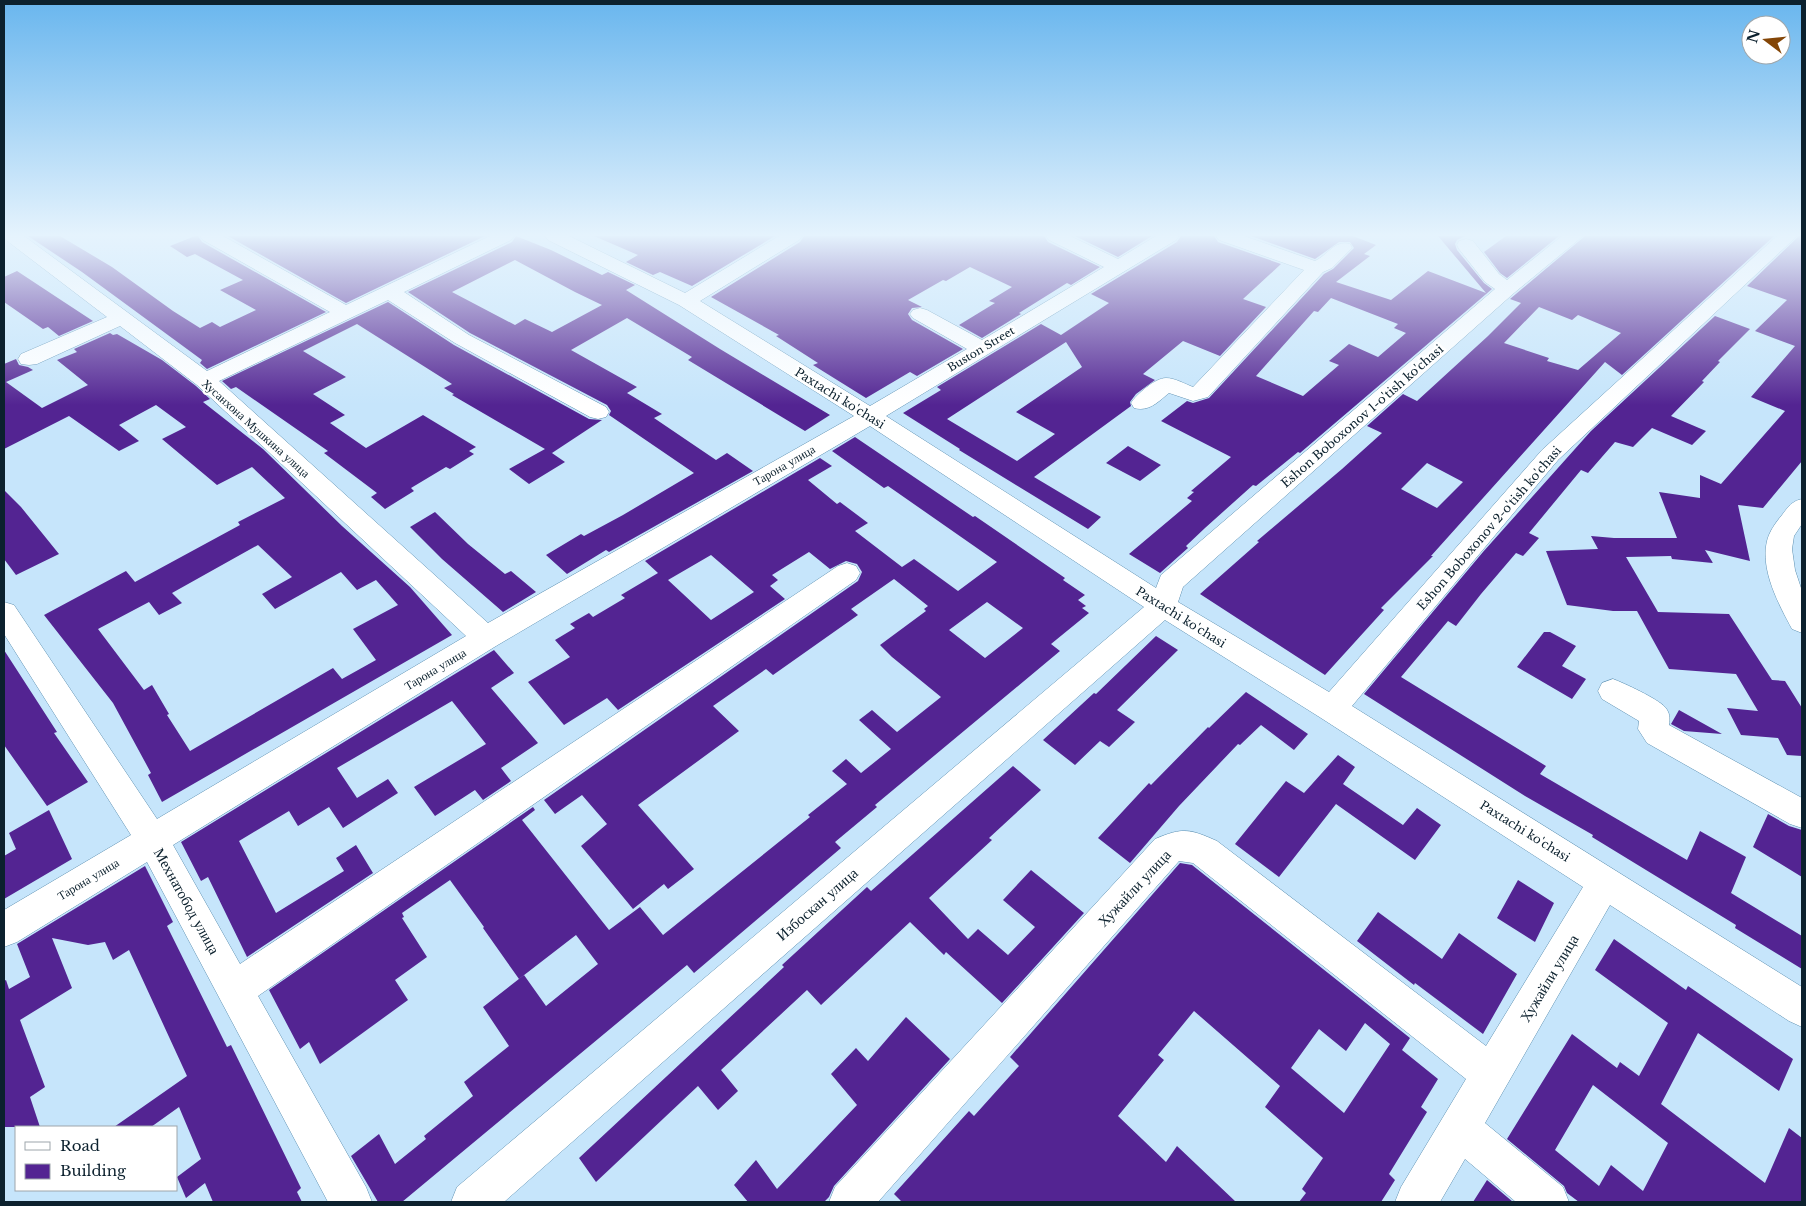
<svg xmlns="http://www.w3.org/2000/svg" width="1806" height="1206" font-family="'Libre Baskerville',serif">
  <style>
    .building { fill: #532492; fill-rule: evenodd }
    .lines { fill: none; stroke-linecap: round; stroke-linejoin: round }
    .minor-casing { stroke: #5e91b2; stroke-width: 1 }
    .minor { fill: #fff; fill-rule: evenodd }
    .labels { text-anchor: middle; dominant-baseline: central; stroke-width: 5; stroke-linejoin: round; paint-order: stroke }
    .far-street-label { font-size: 11px; fill: #0c212e; stroke: #fff }
    .street-label { font-size: 12px; fill: #0c212e; stroke: #fff }
    .near-street-label { font-size: 15px; fill: #0c212e; stroke: #fff }
  </style>
  <rect width="100%" height="100%" fill="#c6e5fb"/>
  <!-- building -->
  <path class="building" d="M28,236h32l52,31 61,44 27,17 12,-6 8,5 36,-17 -36,-20 23,-10 -48,-26 -8,3 -17,-11 25,-10h3l4,6 124,70 -119,57 -7,-6 2,-3 -120,-88z
    M228,236h257l-139,67z
    M516,236l35,14 51,25 6,-3 27,13 -9,5 94,59 110,66 -25,16 -117,-71 4,-3 -65,-39 -56,32 66,37 -10,6 35,21 -8,4 62,42 11,-7 26,18 -144,81 -3,-2 -39,24 -21,-19 35,-21 3,2 39,-21 71,-42 -85,-58 2,-4 -4,-6 -137,-72 -62,-41 104,-50zM515,260l60,32 27,13 -50,27 -27,-13 -10,6 -63,-33z
    M594,236h181l-83,50 -32,-14 -7,3 -27,-13 12,-7z
    M804,236h240l4,6 52,25 -29,18 -4,-2 -48,30 2,1 -39,24 -23,-13 36,-22 -6,-2 23,-14 -42,-20 -24,14 -3,-1 -35,20 14,7 -10,1 -4,6 4,6 51,29 -46,27 -7,-4 -44,26 -53,-33 5,-2 -42,-27 3,-1 -68,-38 89,-55z
    M1075,236h77l-34,21z
    M1181,236h33l4,6 63,22 -38,35 23,8 -46,49 -37,-15 -40,33 12,6 -19,14 -6,8 1,4 -97,71 67,40 -13,12 -129,-79 1,-1 -57,-36 38,-23 -4,-3 104,-63 20,11 48,-32 -18,-9 86,-52zM1066,342l16,25 -66,45 39,22 -38,27 -70,-42z
    M1251,236h102l23,9 -12,9 6,2 -34,26 55,18 37,-29 58,22 -48,-57h27l-8,4 -2,4 2,6 27,33 8,6 -192,164 -2,-1 -42,34 -3,-1 -48,43 -19,18 2,2 -28,25 -31,-19 63,-53 -5,-3 7,-6 -3,-1 40,-34 -70,-36 26,-20 6,2 16,-5 115,-124 9,-5 21,-21 -4,-6h-11l-24,17zM1331,298l67,26 -4,4 12,5 -28,24 -29,-13 -20,17 10,4 -36,31 -47,-20 58,-65 4,1z
    M1506,236h53l-52,42 -7,-5 -16,-21z
    M1585,236h189l-152,139 -17,-13 -174,194h2l-52,52 3,2 -59,65 -125,-81 59,-52 -2,-1 85,-72 40,-36 -15,-7 36,-32 14,7 71,-65 33,-33 -11,-4zM1539,307l33,13 6,-5 43,18 -43,37 -31,-9 2,-3 -45,-15zM1427,463l36,19 -26,26 -36,-19z
    M1799,236h3v225l-39,47 -25,-3 12,56 -45,-11 8,13 -41,-4 -1,-3 -45,1 32,55 71,2 43,66 13,1 17,27v48l-15,-1 -9,-17 -37,-3 -14,-27 31,3 -22,-37 -67,-5 -32,-58h-24l-46,-6 -21,-54 52,-2 -7,-13 23,2h63l-18,-46 41,6v-23l21,9 64,-73 -34,-14 44,-51 -40,-15 32,-31 -40,-14z
    M17,271l47,31 29,19 -34,15 -11,-9 -5,2 -39,-27v-25z
    M388,302l66,43 135,74 13,1 -50,33 -3,-2 16,11 -36,22 -20,-15 36,-20 -93,-54 2,-1 -10,-6 8,-4 -95,-60 -54,27 43,26 -33,17 32,21 -15,8 36,25 57,-33 53,32 -7,4 5,3 -24,15 -4,-2 -35,21 3,3 -29,18 -14,-12 6,-4 -53,-40 4,-2 -92,-64 -5,2 -9,-8z
    M1715,316l35,13 -32,32 2,1 -18,19 2,1 -33,34 35,15 -14,14 -40,-17 -19,19 -18,-5 -27,31 -7,-3 -52,63 10,5 -16,18 -7,-3 -35,41h-1h1l-25,32 -8,-5 -47,56 145,89 -6,8 147,86 13,-29 46,26 -15,36 71,43v33l-67,-41 1,-3 -144,-88 1,-2 -68,-39 -161,-102 119,-142 108,-121z
    M110,333l3,2 4,-1 45,26 34,26 14,13 -7,3 60,47 79,77 68,61 42,48 -290,167 -14,-27 3,-2 -38,-70 -69,-88 82,-44 9,11 105,-57 -2,-3 47,-24 -33,-31 -35,18 -55,-46 24,-12 -30,-22 -37,20 20,16 -20,10 -50,-35 -65,33v-85l12,-5 3,6 9,2 5,3 -27,12 36,26 46,-23 -31,-25 20,-8 -3,-3zM258,545l34,32 -30,17 13,15 66,-37 16,18 19,-10 22,25 -45,24 23,31 -34,19 -9,-11 -143,83 -23,-36 2,-1 -17,-29 -8,5 -46,-61 51,-27 10,13 23,-12 -10,-10z
    M855,437l118,80 2,-1 90,62 -2,2 22,15 -7,5 8,6 -4,2 7,5 -38,31 9,7 -185,154 2,2 -42,35 6,6 -147,125 -7,-8 -285,237h-24l-27,-46 28,-22 16,30 31,-25 -2,-3 49,-40 -9,-14 45,-36 -26,-39 41,-32 22,31 52,-42 -22,-29 -57,44 -36,-51 1,-1 -34,-47 -48,33 2,4 -2,1 25,39 -32,23 13,20 -88,64 -11,-22 -9,7 -31,-59 264,-183 2,3 -13,10 87,110 31,-23 23,28 147,-118 -2,-2 39,-31 -15,-13 14,-12 15,14 30,-24 -32,-29 13,-10 25,22 44,-35 -49,-40 -12,-12 46,-34 -2,-2 4,-3 -34,-27 -43,30 7,6 -85,60 -7,-6 -53,37 26,25 -101,74 56,64 -26,20 -4,-5 -31,25 -52,-63 26,-22 -25,-29 -27,19 -11,-14 314,-219 4,-9 -5,-8 -11,-3 -16,8 -21,-17 -37,23 6,5 -8,6 15,13 -167,111 -11,-12 -43,27 -36,-43 42,-25 -15,-17 20,-12 -5,-4 19,-11 4,4 32,-19 -4,-3 37,-22 -13,-12 175,-103 12,8 -24,14 29,24 3,-2 28,21 -13,8 47,36 12,-8 44,32 39,-29 -109,-76 -4,2 -52,-37zM711,555l43,37 -43,28 -43,-40zM987,602l36,26 -38,30 -36,-28z
    M1128,446l33,19 -21,16 -34,-18z
    M4,490l17,17 38,47 -43,21 -12,-16z
    M435,512l33,32 37,30 6,-3 25,21 -33,20 -61,-53 -32,-32z
    M1544,632h6l26,14 -14,20 24,13 -14,20 -55,-32z
    M1156,636l22,14 -61,60 18,12 -26,25 -9,-6 -25,24 -32,-25 51,-47 2,1z
    M4,650l53,82 -3,1 34,49 -41,24 -43,-61z
    M494,650l20,23 -23,15 47,55 -37,25 10,13 -28,19 -8,-10 -40,26 -21,-29 72,-43 -34,-43 -115,67 20,30 31,-19 10,14 -55,35 -14,-21 -31,19 -9,-15 -50,30 37,72 68,-42 -8,-13 20,-13 17,28 -126,84 -39,-80 -7,4 -20,-39z
    M1246,692l62,42 -14,16 -33,-25 -21,20 -2,-1 -59,62 -49,57 -32,-25 51,-55 2,2 57,-58 1,1z
    M1679,710l43,24 -38,-3 -13,-7z
    M1338,755l17,12 -12,17 60,41 14,-17 24,17 -26,35 -79,-56 -57,73 -44,-33 51,-63 18,12z
    M1013,766l28,24 -52,48 3,2 -63,58 39,41 10,-10 30,26 27,-28 -32,-27 28,-30 53,43 -82,90 -56,-51 -2,3 -34,-33 -89,83 -14,-15 -86,80 17,21 -20,19 -20,-24 -102,96 -17,-24 205,-191 -2,-2 85,-78 4,4z
    M49,810l23,49 -68,40v-43l12,-7 -7,-16z
    M1768,814l21,12 13,4v47l-49,-30z
    M1180,863l12,2 218,173 -8,12 36,29 -17,28 6,5 -38,62 6,6 -14,22h-82l7,-9 -4,-4 21,-31 -58,-51 15,-21 -86,-75 -36,44 6,5 -46,56 48,46 11,-16 59,56h-334l-8,-8 75,-83 5,5 45,-50 -9,-9zM1365,1023l25,21 -46,69 -53,-45 28,-39 27,22z
    M145,866l28,56 -6,4 60,121 4,-2 70,143 -4,4 5,10h-89l-8,-19 -19,15 -9,-21 24,-18 -22,-52 -28,20h-37l73,-51 -58,-126 -16,10 -8,-18 -17,3 -36,-7 20,50 -52,32 25,67 -15,10 10,30h-36v-146l2,-1 3,9 21,-12 -13,-33z
    M1518,880l36,23 -19,39 -38,-24z
    M1378,912l64,47 17,-26 58,41 -34,60 -68,-51 -1,2 -57,-44z
    M1614,939l72,51 2,-4 105,73 -14,32 -81,-58 -37,71 104,79 24,-55 13,10v64h-223l-12,-9 -3,-7 -57,-47 65,-105 45,34 3,-6 19,14 29,-53 -73,-53zM1593,1085l75,58 -25,48 -32,-26 -12,21 -44,-36z
    M906,1017l44,42 -116,127 -5,11 -5,5h-76l-14,-17 22,-25 21,29 80,-84 -26,-31 25,-26 12,13z
    M1487,1180l26,22h-40z"/>
  <g class="lines">
    <!-- minor casing -->
    <g class="minor-casing">
      <path id="minor" d="M4,236h20l183,135 123,-59 -127,-72 -3,-4h23l123,69 144,-69h24l-3,4 -107,52 65,43 137,72 3,5 -3,5 -8,2 -8,-2 -135,-74 -67,-43 -169,81 269,242 366,-207 -175,-111 -131,-65 -3,-4h24l116,57 94,-57h23l-3,4 -99,61 170,105 97,-57 -54,-31 -3,-4 3,-4 7,-2 7,2 55,30 122,-73 -55,-27 -3,-4h24l48,23 38,-23h23l-3,4 -290,176 270,172 5,-13 334,-286 -10,-7 -26,-33 -2,-4 2,-4 7,-2 7,2 26,33 8,6 55,-44h21l-69,57 -331,294 -5,15 151,90 213,-242 235,-214h20l-239,224 -206,246 450,281v40l-13,-6 -179,-116 -125,218 78,64 6,15h-53l-51,-43 -25,43h-45l6,-15 65,-108 -273,-216 -14,-2 -301,341h-49l6,-15 320,-348c28,-12 35,-10 62,2l269,205 97,-159 -262,-169 -156,-98 -661,582h-53l6,-15 687,-580 -274,-181 -374,220 -323,199 67,119 598,-398 9,-3 9,3 4,7 -4,7 -598,416 108,191 6,15h-44l-181,-340 -130,80 -13,5v-37l127,-75 -127,-201v-32l10,3 143,214 309,-183 -269,-251 -77,-59 -83,38 -8,1 -8,-1 -3,-5 3,-5 86,-37 -101,-77z
        M1216,236h28l71,25c13,-6 19,-21 35,-17l2,4 -20,20 -9,4 -115,125 -15,4 -24,-8c-11,9 -20,19 -35,15l-3,-5c6,-9 24,-25 35,-25 9,0 19,6 27,9l111,-117 -85,-30z
        M1802,499v25l-8,12 -2,13 3,21 7,21v42l-10,-4c-13,-24 -32,-59 -25,-88 2,-9 9,-19 15,-26 6,-8 10,-14 20,-16z
        M1613,679c11,4 45,20 52,28 5,6 5,11 4,18l133,73v30l-12,-4 -143,-81 -9,-14 1,-8 -37,-22 -4,-8 4,-8z"/>
    </g>
    <!-- minor -->
    <use href="#minor" class="minor"/>
  </g>
  <!-- sky -->
  <linearGradient id="sky" x2="0" y2="1"><stop stop-color="#69b6ee"/><stop offset="0.58" stop-color="#e5f3fd"/><stop offset="1" stop-color="#e5f3fd" stop-opacity="0"/></linearGradient>
  <rect width="1806" height="405" fill="url(#sky)"/>
  <g class="labels">
    <!-- far-street labels -->
    <g class="far-street-label">
      <text transform="translate(981 349) rotate(-31)">Buston Street</text>
    </g>
    <!-- street labels -->
    <g class="street-label">
      <text transform="translate(840 398) rotate(32)">Paxtachi ko'chasi</text>
      <text transform="translate(1362 416) rotate(-41)">Eshon Boboxonov 1-o'tish ko'chasi</text>
      <text transform="translate(256 428) rotate(42)">Хусанхона Мушкина улица</text>
      <text transform="translate(784 465) rotate(-30)">Тарона улица</text>
      <text transform="translate(1489 528) rotate(-49)">Eshon Boboxonov 2-o'tish ko'chasi</text>
      <text transform="translate(1181 617) rotate(32)">Paxtachi ko'chasi</text>
      <text transform="translate(435 669) rotate(-31)">Тарона улица</text>
      <text transform="translate(1525 831) rotate(32)">Paxtachi ko'chasi</text>
      <text transform="translate(88 879) rotate(-31)">Тарона улица</text>
    </g>
    <!-- near-street labels -->
    <g class="near-street-label">
      <text transform="translate(1134 888) rotate(-47)">Хужайли улица</text>
      <text transform="translate(187 901) rotate(61)">Мехнатобод улица</text>
      <text transform="translate(817 904) rotate(-41)">Избоскан улица</text>
      <text transform="translate(1549 978) rotate(-59)">Хужайли улица</text>
    </g>
  </g>
  <!-- border -->
  <rect width="1806" height="1206" fill="none" stroke="#0c212e" stroke-width="10"/>
  <!-- legend -->
  <rect x="15" y="1126" width="162" height="65" fill="#ffffff" stroke="#9ea6ab"/>
  <rect x="25" y="1142" width="25" height="8" fill="#ffffff" stroke="#9ea6ab"/>
  <text x="60" y="1151" font-size="15" fill="#0c212e">Road</text>
  <rect x="25" y="1164" width="25" height="15" fill="#532492" stroke="#9ea6ab"/>
  <text x="60" y="1176" font-size="15" fill="#0c212e">Building</text>
  <!-- north arrow -->
  <g transform="translate(1766 40) rotate(286)"><circle r="24" fill="#ffffff" stroke="#9ea6ab"/>
  <path d="M0-4L9 19L0 12L-9 19Z" fill="#844607"/>
  <text y="-8" font-size="14" font-weight="bold" text-anchor="middle" fill="#0c212e">N</text>
  </g>
</svg>
